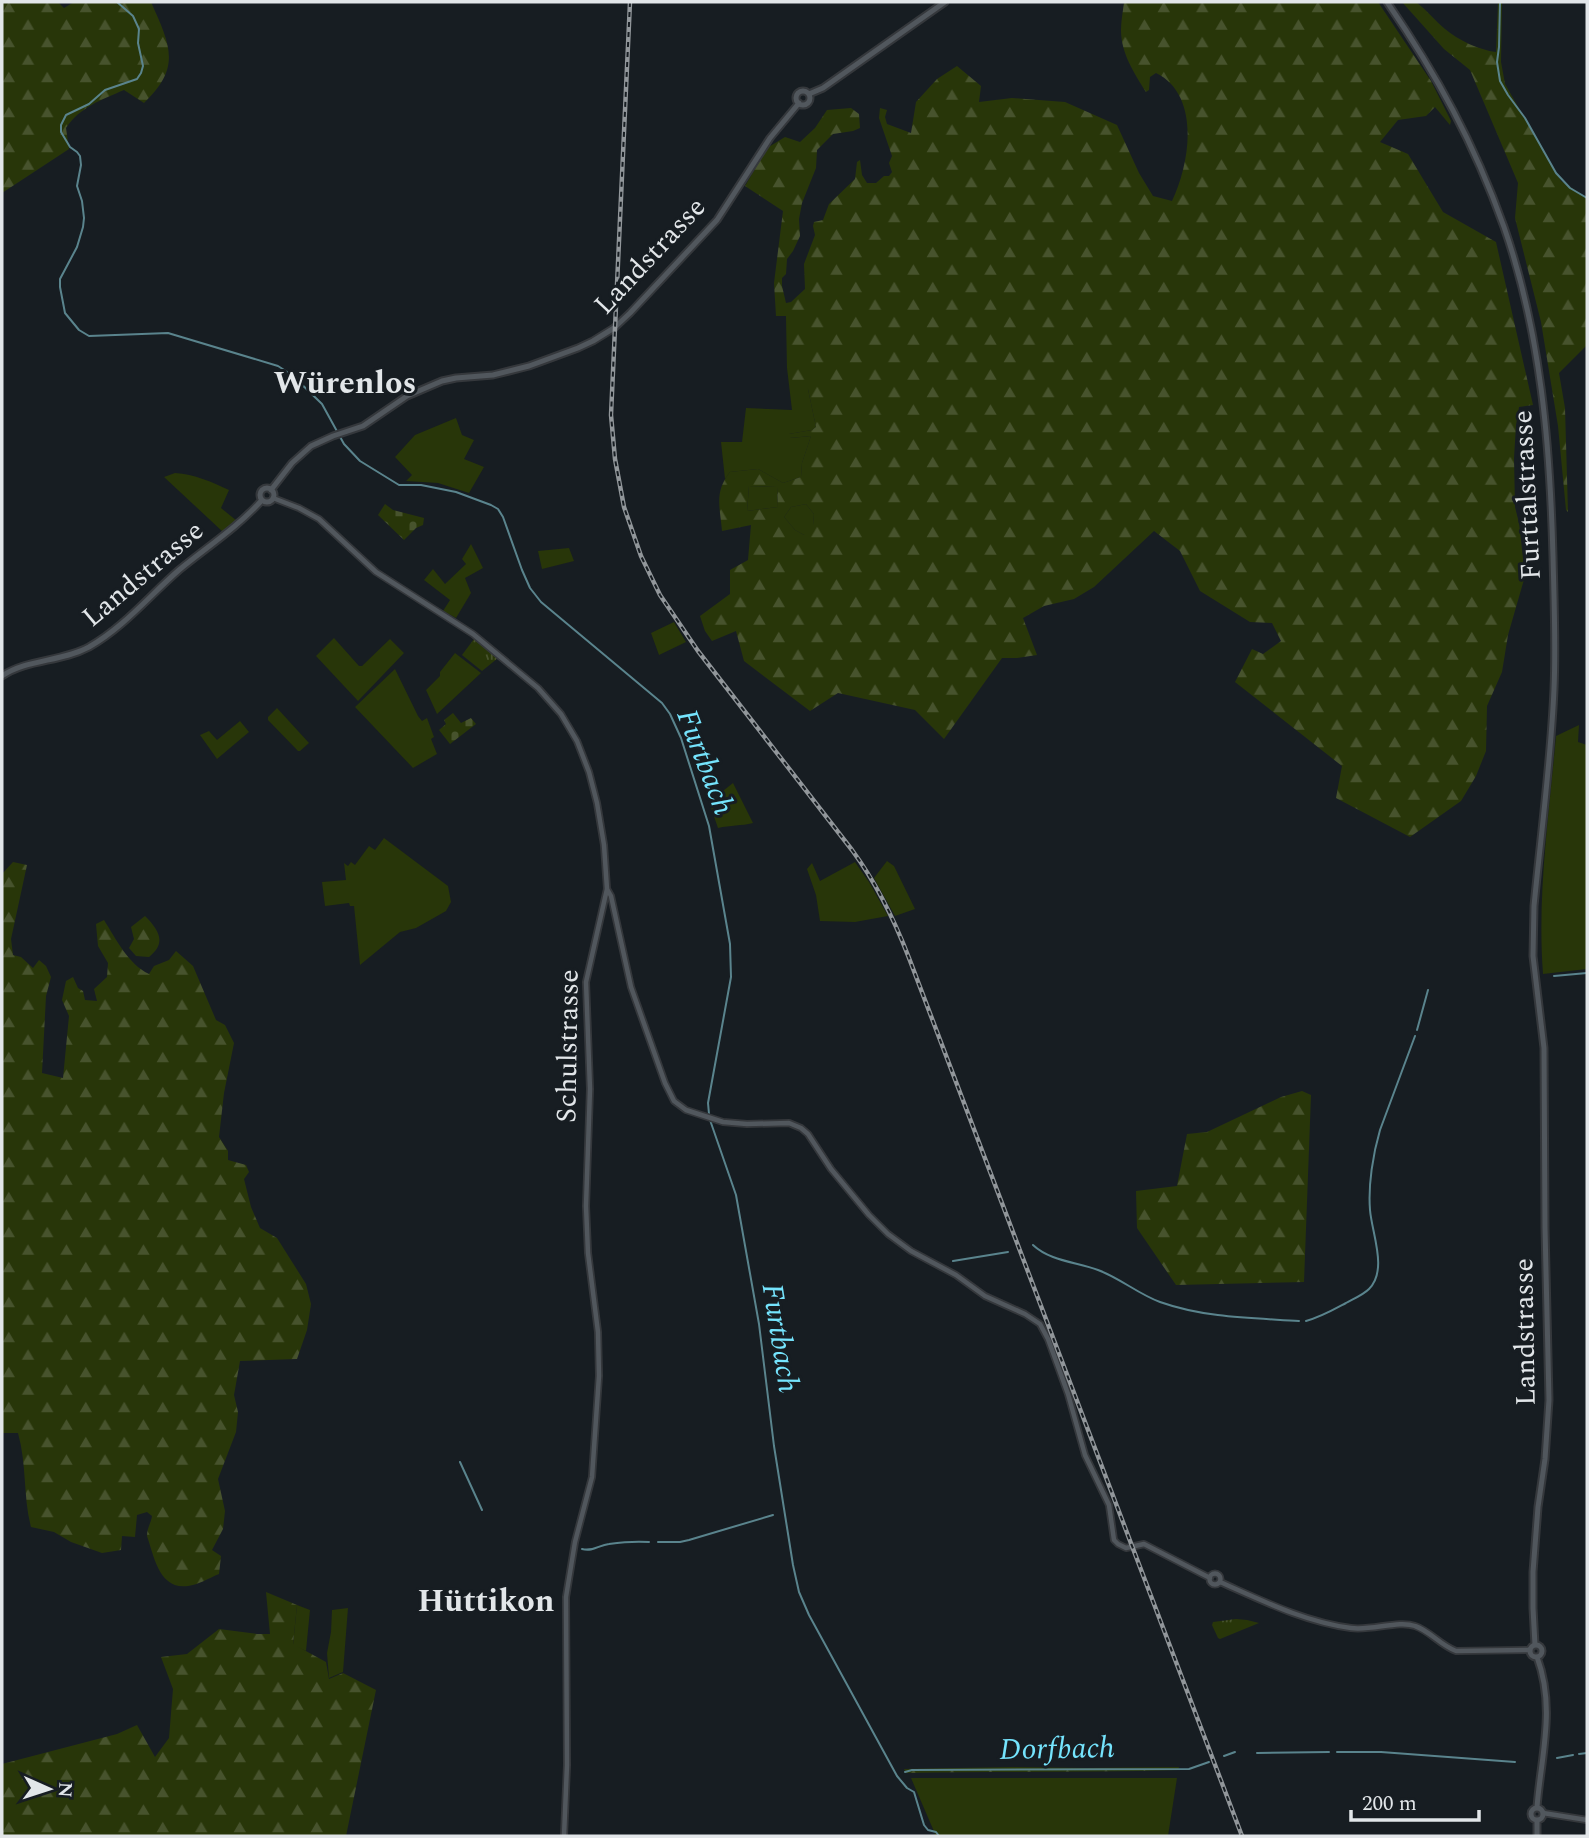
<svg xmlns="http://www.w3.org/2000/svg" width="1589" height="1838" font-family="Spectral,serif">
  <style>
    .grass { fill: #283609 }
    .forest { fill: url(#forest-firs); fill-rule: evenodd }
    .cemetery { fill: url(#cemetery-stones) }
    .park { fill: url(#park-tufts) }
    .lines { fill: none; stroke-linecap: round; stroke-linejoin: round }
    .stream { stroke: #5a848d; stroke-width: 2 }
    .tertiary-casing { stroke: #35383c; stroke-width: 8 }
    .secondary-casing { stroke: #35383c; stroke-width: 9 }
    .tertiary { stroke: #51575d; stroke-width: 4.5 }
    .secondary { stroke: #51575d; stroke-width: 5 }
    .rail-casing { stroke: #91969a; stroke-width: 4.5 }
    .rail { stroke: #171d22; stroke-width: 2; stroke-dasharray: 5; stroke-linecap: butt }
    .labels { text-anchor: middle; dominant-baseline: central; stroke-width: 6; stroke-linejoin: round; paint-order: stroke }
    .street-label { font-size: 28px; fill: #e2e6e9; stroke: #171d22 }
    .water-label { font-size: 30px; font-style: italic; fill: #75e4fd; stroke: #171d22 }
    .quarter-label { font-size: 32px; font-weight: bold; fill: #e2e6e9; stroke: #171d22 }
  </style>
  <defs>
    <pattern id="forest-firs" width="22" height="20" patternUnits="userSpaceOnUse" patternTransform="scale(1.75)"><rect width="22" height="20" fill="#283609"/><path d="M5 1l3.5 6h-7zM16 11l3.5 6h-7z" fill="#47532d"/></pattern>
    <pattern id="cemetery-stones" width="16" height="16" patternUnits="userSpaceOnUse" patternTransform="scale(1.75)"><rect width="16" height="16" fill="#283609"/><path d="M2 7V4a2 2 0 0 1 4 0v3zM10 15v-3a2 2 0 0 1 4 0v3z" fill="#47532d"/></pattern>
    <pattern id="park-tufts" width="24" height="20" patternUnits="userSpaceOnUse" patternTransform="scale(1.75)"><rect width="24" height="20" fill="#283609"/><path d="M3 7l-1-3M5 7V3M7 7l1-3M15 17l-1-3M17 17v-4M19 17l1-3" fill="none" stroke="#47532d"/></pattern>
  </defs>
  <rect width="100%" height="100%" fill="#171d22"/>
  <!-- grass -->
  <path class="grass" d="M787,368h2l19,21 8,38 -4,3 -23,4 1,4 21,-2 -9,27 -1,14 -18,6 -25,-14 -28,3 -5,7 -4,-37h21l4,-34 46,2z
    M456,418l6,17 12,5 -10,19 20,8 -15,26 -31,-10 -32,-2 6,-6 -17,-18 20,-22z
    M175,473c20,1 36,9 54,17l-8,18 16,13 -14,11 -59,-55z
    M749,486l28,1 1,20 -31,4z
    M806,504l8,10 -1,12 -9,9 -9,-5 -11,-13 7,-10z
    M471,544l12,24 -18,10 6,15 -15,25 -13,-7 7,-11 -26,-20 9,-11 12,15 21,-20 -4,-5z
    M569,548l5,13 -32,8 -4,-18z
    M674,622l12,20 -27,13 -8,-22z
    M334,638l25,28h3l28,-27 14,14 -46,48 -42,-45z
    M455,653l26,20 -44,41 -11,-24 14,-14v-4z
    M395,669l23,47 4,5 5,-3 7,19 -3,2 6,15 -24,14 -58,-61z
    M277,708l32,35 -9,8h-2l-30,-31v-3z
    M240,721l9,11 -32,27 -17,-24 9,-4 8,9z
    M1579,725l-1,17 9,3v224l-44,5c-6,-79 6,-159 13,-238z
    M733,783l20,40c-12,3 -22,2 -35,5l-9,-26z
    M384,838l64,48 3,16 -5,9 -30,17 -16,4 -40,33 -6,-59h-4l-1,-3 -24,3 -3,-24 24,-2 -2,-17 4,3 3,-4 4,3 14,-19 6,4z
    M887,861l7,5 21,43 -20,7 -21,-38z
    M855,862l14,20 19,34 -33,6 -35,-1 -4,-26 -9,-26 5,-6 8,18z
    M297,1605l13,5 -4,41 -13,-6z
    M348,1608l-5,64 -14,6 -2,-25 4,-21 1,-22z
    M911,1778h266l-9,58h-232z"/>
  <!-- forest -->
  <path class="forest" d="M2,2h56l6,6 10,-6h77c19,43 31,65 -7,101l-20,-13c-23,10 -44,17 -58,38l3,21 -67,44z
    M1124,2h254l53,79 20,40 -1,4 -15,-18 -9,9 -28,4 -18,22 28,12 35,58 53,30 37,163 -14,2 -3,18 -2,33 1,49 4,16 6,53 -17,59 -6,37 -15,34 -1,45 -10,25 -15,25 -51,36 -74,-39 6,-32 -107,-84 17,-33 11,5 18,-13 -9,-18 -22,-1 -50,-31 -20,-40 -26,-20 -60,56 -20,12 -30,7 -21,12 14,37 -20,3h-15l-58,81 -29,-29 -77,-17 -28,18 -66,-50 -8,-30 -24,10 -7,-10 -5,-15 30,-22v-24l18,-10 3,-35 -29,6c-2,-24 -8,-39 8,-59l28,-3 25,14 18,-6 1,-14 9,-27 -22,2v-4l23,-4 4,-3 -8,-38 -14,-2 -5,-19h-2l-1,-52h-10l-2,-33 9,-72 -38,-25 22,-38 18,-11 15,5 15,-14 12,-18 24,-2 8,6 1,14 -7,3 -20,3 -16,16 -1,18 -14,35 -3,16 1,17 -7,15 -6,8 -1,15 -4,4v8l4,17 5,-1 14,-13 -1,-25 11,-29 -2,-9 1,-4 9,-2 6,-16 26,-25 2,-17 3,-2 2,15 5,8h9l8,-7h5l3,-4 -3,-9 3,-7 -13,-38 1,-10 7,2 -2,7 2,7 24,9 5,-31 21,-23 20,-13 24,20 -2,16 33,-4 53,4 52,23 22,48 14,23 19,5c18,-37 29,-106 -16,-128l-6,4 -1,13 -3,2c-12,-19 -25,-39 -25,-62 0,-9 2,-19 3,-28zM749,486l28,1 1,20 -31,4zM806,504l8,10 -1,11 -6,1 -3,9 -9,-5 -11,-13 7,-10z
    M1402,2h14c11,8 19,19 29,27 13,11 34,21 51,23l2,-50h4l-1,60 4,22 56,97 26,17v147l-28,28 6,35 3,104 -2,-2 -8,-84 -17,-104 -26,-104 3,-35 -48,-113 -26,-21z
    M13,862l14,3 -16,74 2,16 8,2 12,11 6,-8 7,6 5,11 -5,19 -4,77 21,5 6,-62 -7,-16 4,-19 7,-4 5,11 5,3 2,9 12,1 -3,-12 13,-12 1,-14 -10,-17 -2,-22 8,-4c12,19 24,44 45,54l5,-8 15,-6 7,-9 17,15 23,54 9,5 9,18 -10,50 -5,44 9,14v9l18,5 3,7 -5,7 7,28 9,21 17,10 29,46 5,20 -4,26 -10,29 -57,2 -6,34 4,17 -2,20 -18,47 7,32 -2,18 -11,21 9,6 -2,18c-10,4 -21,11 -31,12 -29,4 -34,-30 -41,-50 0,-8 4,-13 5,-20l-5,-4 -10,3 -2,22 -13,-1 -1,14 -19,3 -31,-11 -17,-10 -23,-5c-8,-30 -4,-62 -13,-94h-16v-559z
    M145,916c14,14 22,27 4,41l-13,-1 -7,-8 5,-9 -3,-12z
    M1302,1091l9,4 -7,187 -128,3 -39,-57 -1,-37 41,-5 10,-52 20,-2 74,-35z
    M266,1592l31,13 -4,39 33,18 3,17 14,-6 33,17 -30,146h-344v-72l115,-30 20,-9 18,32 14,-19 4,-49 -12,-32 26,-3 32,-25 38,5h13z
    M1012,1767l74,1 93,-1 -1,3c-90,3 -181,1 -272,3l-2,-4z"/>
  <!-- cemetery -->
  <path class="cemetery" d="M385,504l8,6 31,8 -1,7 -7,3 -12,12 -26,-25z
    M453,713l8,10 10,-5 5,6 -26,20 -11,-14 7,-6 -2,-4z"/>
  <!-- park -->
  <path class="park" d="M474,639l24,19 -16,13 -20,-16z
    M1236,1619l11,1 12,3 -39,16 -2,-1 -6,-13 1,-3z"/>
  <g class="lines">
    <!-- stream -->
    <path class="stream" d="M117,2l16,14 6,13 -1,14 5,23 -2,7 -4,6 -32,11 -16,14 -23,11 -5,10v7l9,15 7,5 3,4 1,9 -4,21 5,15 2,17 -1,9 -6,20 -17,32v8l5,26 14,17 10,6 79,-3 110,33 14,9 30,29 22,40 16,17 39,24h22l35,7 35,13 7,4 5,8 19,53 8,18 11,14 121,101 8,11 11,24 28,88 21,118 1,33 -23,126 1,11
      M1500,2l-1,45 -2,15 3,19 8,14 17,23 31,55 14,15 17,10
      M1554,976l33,-3
      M1417,1030l11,-40
      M710,1120l26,75 23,129 15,122 19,119 6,27 10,23 88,161 10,12 7,4 10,33 4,5 8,2 3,4
      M1033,1245c17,16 43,17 65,25 22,8 40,24 62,32 45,16 93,16 139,19
      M953,1261l55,-9
      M1306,1321c15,-4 27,-11 40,-18 7,-4 17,-8 23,-14 19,-19 3,-55 1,-79 -2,-25 3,-56 10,-80l35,-94
      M460,1462l22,48
      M658,1542h22l9,-2 84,-25
      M582,1549c11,3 17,-4 27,-5 14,-2 27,-3 40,-2
      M1337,1752h44l134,10
      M1257,1753l72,-1
      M1579,1754l8,-1
      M1224,1756l11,-4
      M1557,1758l16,-3
      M905,1772l7,-2 277,-1 20,-7"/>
    <!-- tertiary casing -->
    <g class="tertiary-casing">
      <path id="tertiary" d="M273,498l26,10 20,11 57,53 97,62 65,54 23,26 16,27 12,31 8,31 7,42 3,44 -21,93 4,107 -4,117 2,47 10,79 1,44 -7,101 -17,65 -9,55 1,168 -3,71
        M607,889l4,7 20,91 34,96 9,18 12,9 37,12 24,2 42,-1 12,5 7,6 23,35 38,46 19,19 23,17 45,24 29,21 40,18 15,10 8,15 20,55 17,61 24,50 5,35 4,4 8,4 18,-4 66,34
        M1209.5 1579a5.5 5.5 0 1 1 11 0a5.5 5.5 0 1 1-11 0Z
        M1220,1582c43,19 85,40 131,46 20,3 48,-8 64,-2 15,5 25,19 41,25l74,-1
        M1543,1813l44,7"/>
    </g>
    <!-- secondary casing -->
    <g class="secondary-casing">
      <path id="secondary" d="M1387,2c50,73 87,141 117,225 37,106 46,218 49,329 1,44 3,89 1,133 -3,72 -13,145 -20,217l-1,50 11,92 1,180 4,172 -4,59 -7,48 -5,65v36l2,37
        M796 98a7 7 0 1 1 14 0a7 7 0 1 1-14 0Z
        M809,94l14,-6 122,-86
        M260 495a7 7 0 1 1 14 0a7 7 0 1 1-14 0Z
        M271,490l21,-27 19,-17 22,-10 30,-10 44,-30 35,-15 14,-3 37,-3 36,-9 49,-18 15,-7 21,-13 16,-15 87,-93 53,-82 29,-35
        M2,676c25,-17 59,-14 87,-29 35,-20 60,-51 90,-77 28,-23 59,-43 83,-70
        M1530 1651a6 6 0 1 1 12 0a6 6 0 1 1-12 0Z
        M1537,1657c19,51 4,99 0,150
        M1531 1814a6 6 0 1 1 12 0a6 6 0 1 1-12 0Z
        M1537,1836v-16"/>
    </g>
    <!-- tertiary -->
    <use href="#tertiary" class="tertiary"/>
    <!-- secondary -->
    <use href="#secondary" class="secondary"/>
    <!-- rail casing -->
    <g class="rail-casing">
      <path id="rail" d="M630,2l-19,413 4,44 9,48 17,49 19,39 38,56 154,199c25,34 42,69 57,108l333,878"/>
    </g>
    <!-- rail -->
    <use href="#rail" class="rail"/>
  </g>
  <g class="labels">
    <!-- street labels -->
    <g class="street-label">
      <text transform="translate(650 256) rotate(-47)">Landstrasse</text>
      <text transform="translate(1527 495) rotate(-93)">Furttalstrasse</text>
      <text transform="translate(143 574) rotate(-40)">Landstrasse</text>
      <text transform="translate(568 1046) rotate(-89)">Schulstrasse</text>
      <text transform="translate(1525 1332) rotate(-91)">Landstrasse</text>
    </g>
    <!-- water labels -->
    <g class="water-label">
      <text transform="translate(705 762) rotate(69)">Furtbach</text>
      <text transform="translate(780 1338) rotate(81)">Furtbach</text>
      <text transform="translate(1057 1749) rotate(-1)">Dorfbach</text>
    </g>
    <!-- quarter labels -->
    <g class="quarter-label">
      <text x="345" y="383">Würenlos</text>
      <text x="486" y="1601">Hüttikon</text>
    </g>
  </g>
  <!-- border -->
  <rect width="1589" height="1838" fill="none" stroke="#e2e6e9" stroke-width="7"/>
  <!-- north arrow -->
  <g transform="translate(49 1789) rotate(93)" stroke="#171d22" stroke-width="5" paint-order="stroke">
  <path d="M0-5L12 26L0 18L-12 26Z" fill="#e2e6e9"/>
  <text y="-10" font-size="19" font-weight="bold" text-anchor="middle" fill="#e2e6e9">N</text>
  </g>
  <!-- scale -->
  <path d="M1351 1810v10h128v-10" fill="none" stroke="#e2e6e9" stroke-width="3.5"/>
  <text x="1362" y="1810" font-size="21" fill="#e2e6e9" stroke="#171d22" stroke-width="5" paint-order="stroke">200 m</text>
</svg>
